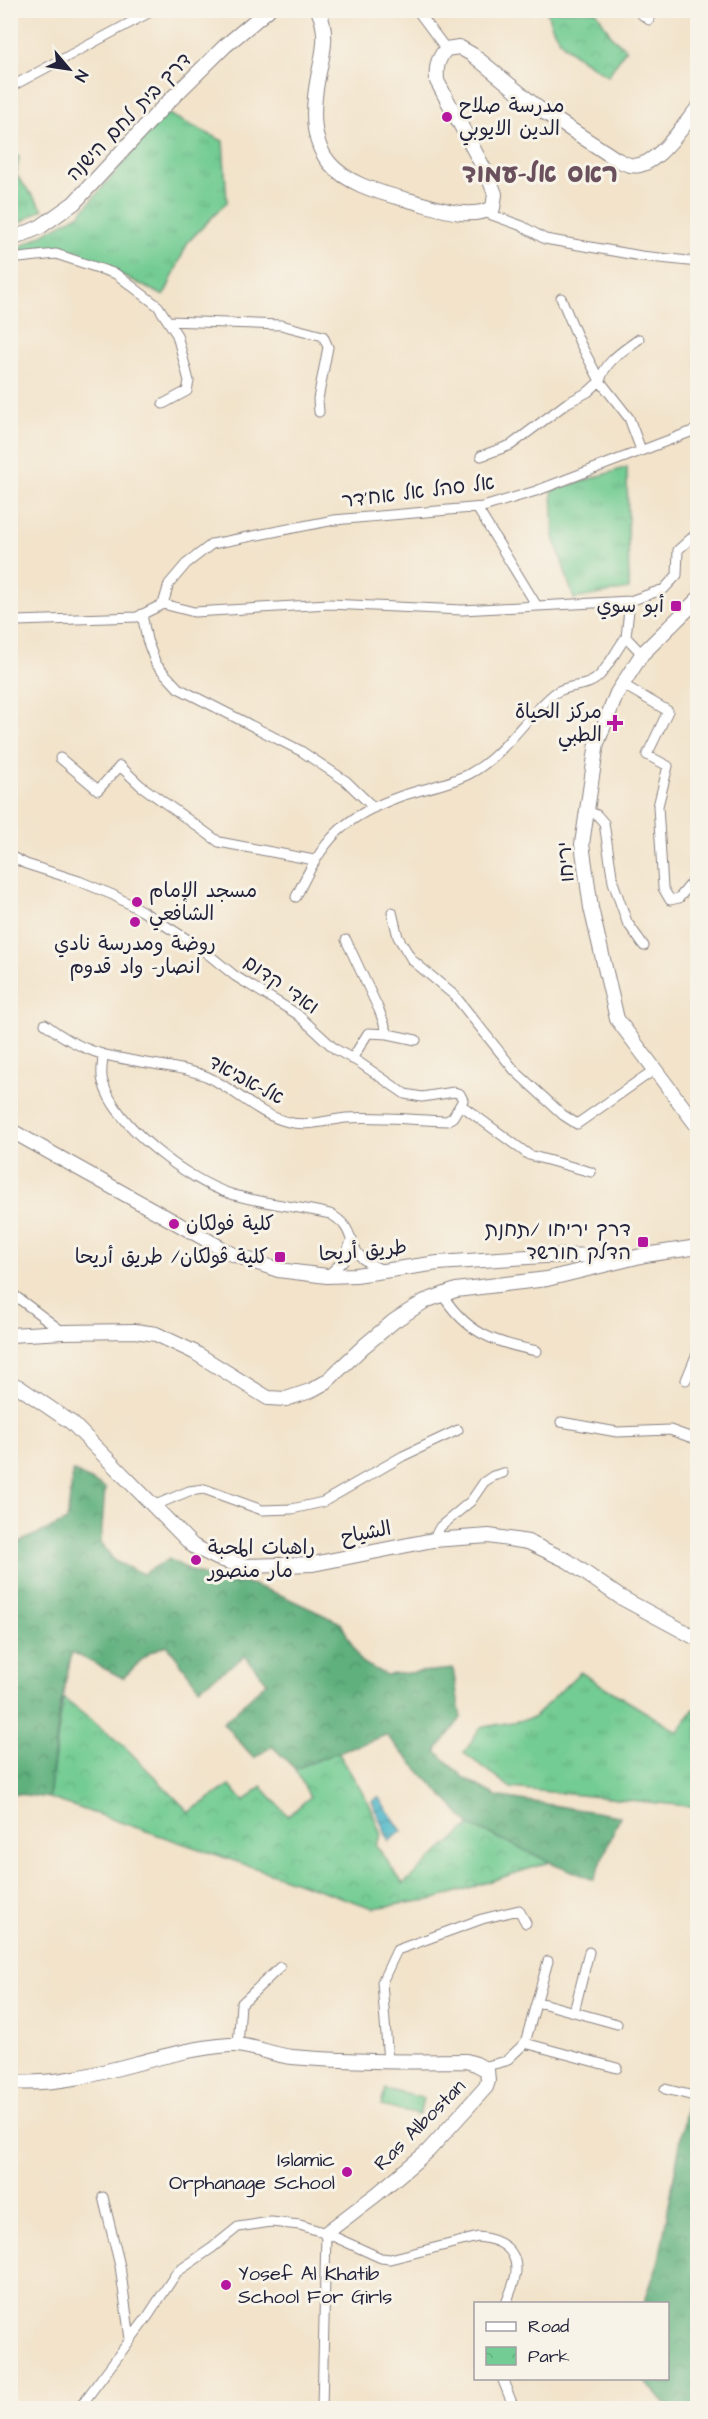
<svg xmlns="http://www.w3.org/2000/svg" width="708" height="2419" font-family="'Architects Daughter','Playpen Sans Arabic','Playpen Sans Hebrew',sans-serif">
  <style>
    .grass { fill: url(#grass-tufts); stroke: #4a7767; stroke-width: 1.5 }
    .forest { fill: url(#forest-crowns); stroke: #40695c; stroke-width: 1.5 }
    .park { fill: url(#park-crowns); stroke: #4a7767; stroke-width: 1.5 }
    .pitch { fill: #73cc93; stroke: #4a7767; stroke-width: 1.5 }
    .water { fill: url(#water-waves); stroke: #366c81; stroke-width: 1.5 }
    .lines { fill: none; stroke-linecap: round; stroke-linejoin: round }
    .street-casing { stroke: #8a8282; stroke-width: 11 }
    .secondary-casing { stroke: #8a8282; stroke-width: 16 }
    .street { stroke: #fff; stroke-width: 9 }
    .secondary { stroke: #fff; stroke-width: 14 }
    .poi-dot { fill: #b5179e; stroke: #f7f3e8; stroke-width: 2 }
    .labels { text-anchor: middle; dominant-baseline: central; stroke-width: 6; stroke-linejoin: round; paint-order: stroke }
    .poi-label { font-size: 20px; fill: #22223b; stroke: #f7f3e8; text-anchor: start }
    .street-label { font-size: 20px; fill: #22223b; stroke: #f7f3e8 }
    .district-label { font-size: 26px; font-weight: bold; fill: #6a505c; stroke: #f7f3e8 }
  </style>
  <defs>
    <pattern id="grass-tufts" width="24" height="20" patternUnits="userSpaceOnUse" patternTransform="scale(1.5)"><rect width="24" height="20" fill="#73cc93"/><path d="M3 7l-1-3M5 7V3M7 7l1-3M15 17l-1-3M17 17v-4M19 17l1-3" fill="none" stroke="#63af80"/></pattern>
    <pattern id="forest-crowns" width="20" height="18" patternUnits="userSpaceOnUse" patternTransform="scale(1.5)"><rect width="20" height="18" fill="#5eb07d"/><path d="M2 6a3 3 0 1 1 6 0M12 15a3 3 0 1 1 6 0" fill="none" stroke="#4d8f68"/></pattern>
    <pattern id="park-crowns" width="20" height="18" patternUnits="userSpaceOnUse" patternTransform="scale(1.5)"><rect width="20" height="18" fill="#73cc93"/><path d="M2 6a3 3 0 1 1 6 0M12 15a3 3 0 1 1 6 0" fill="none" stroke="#63af80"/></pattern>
    <pattern id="water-waves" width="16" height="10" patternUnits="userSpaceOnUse" patternTransform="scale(1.5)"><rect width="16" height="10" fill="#4ab6c7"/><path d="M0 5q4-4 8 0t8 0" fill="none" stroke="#3d94a3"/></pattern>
  </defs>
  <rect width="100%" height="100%" fill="#f7f3e8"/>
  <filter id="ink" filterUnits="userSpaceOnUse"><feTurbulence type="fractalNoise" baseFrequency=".0167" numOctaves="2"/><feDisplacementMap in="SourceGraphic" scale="12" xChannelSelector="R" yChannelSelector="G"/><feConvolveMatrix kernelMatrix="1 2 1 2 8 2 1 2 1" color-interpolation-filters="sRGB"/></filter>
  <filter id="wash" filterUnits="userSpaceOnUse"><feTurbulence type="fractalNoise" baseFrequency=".008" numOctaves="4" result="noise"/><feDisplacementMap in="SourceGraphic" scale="24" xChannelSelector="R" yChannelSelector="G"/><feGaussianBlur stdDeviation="1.35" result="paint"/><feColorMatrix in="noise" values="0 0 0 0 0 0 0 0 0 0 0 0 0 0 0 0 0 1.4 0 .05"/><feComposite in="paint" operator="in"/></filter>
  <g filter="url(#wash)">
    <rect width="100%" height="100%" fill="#f2e3ca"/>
    <!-- grass -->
    <path class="grass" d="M166,113l57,28 4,61 -39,40 -24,54 -101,-50 -52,8v-2l69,-38z
      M10,151l9,6 -3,18 27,34 -32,19z
      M627,467l2,122 -55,10 -20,-62 -2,-46z
      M580,1672l98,60 16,-23 3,1v97l-186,-19 -47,-35 16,-25 53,-10z"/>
    <!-- forest -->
    <path class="forest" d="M73,1471l32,17 -4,54 13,19 29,13 26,-15 22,12 31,11 29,2 32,12 58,27 20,39 25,13 67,-6 8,49 -25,33 28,27 32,18 124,20 -26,64 -44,-18 -80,-37 -84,-90 -91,34 -23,-23 -18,12 -31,-35 44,-41 -22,-26 -46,32 -32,-43 -17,7 -27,26 -51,-26 -12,56 -11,90 -38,-5 -1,-247 57,-25z
      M687,2104l11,2 -1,302h-28l-26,-29 25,-1v-74l-24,-1 15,-43z"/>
    <!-- park -->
    <path class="park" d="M547,11h49l16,26 14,12 -18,27c-30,-20 -53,-28 -61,-65z
      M63,1698l62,49 64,65 41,-27 14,17 17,-16 27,30 22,-19 -15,-28 43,-17 32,53 11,30 -5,10 27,39 67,-59 80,37 -115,37 -62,9 -324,-110z"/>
    <!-- pitch -->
    <path class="pitch" d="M385,2089l38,9 -4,17 -38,-9z"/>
    <!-- water -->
    <path class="water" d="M378,1797l24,34 -13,10 -17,-40z"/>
  </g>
  <g filter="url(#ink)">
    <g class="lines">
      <!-- street casing -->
      <g class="street-casing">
        <path id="street" d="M417,10l29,39
          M636,10l13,10
          M10,90l6,-6 138,-74
          M484,212l38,14 23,13 96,17 57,6
          M10,259l46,-5 60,20 42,32 19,29 12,46 -2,10 -24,13
          M561,298l19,45 20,38
          M168,321l113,4 42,11 5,11 -10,52 1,13
          M600,381c5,-20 23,-30 39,-42
          M481,456l30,-11 56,-42 21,-11 12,-11 29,37 12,32
          M477,508l60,98
          M630,601l34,-12 13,-14 1,-25 20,-18
          M163,604l6,-20 17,-20 26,-20 122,-24 149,-13 53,-16 162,-62
          M142,614l5,26 9,24 22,24 123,63 45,30 28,27
          M10,619l7,2 120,-4 26,-13 31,8 135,-8 133,6 168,-9 -4,36 16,17
          M622,684l46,27 -21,44 21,11 -10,40 5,82 7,12 9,-2 19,-23
          M60,758l38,32 22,-24 20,19 79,57 95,18
          M586,810l11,5 7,8 9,59 14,40 17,24
          M10,856l16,8 53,17 34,14 29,16 56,35 37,30 62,38 38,35 25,14 45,31 17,3 32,-5 6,2 3,6 -10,17 -6,4c-31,-1 -70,-5 -101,-3 -19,2 -38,9 -58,4 -31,-8 -52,-32 -80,-45 -15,-7 -32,-9 -49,-12 -48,-8 -74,-10 -114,-41
          M296,897c28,-59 46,-80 108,-102 22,-7 45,-11 65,-21 36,-19 55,-56 86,-81 15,-10 33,-4 45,-18 10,-11 17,-26 26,-38
          M392,912l6,25 14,23 43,36 60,75 48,44 14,9 77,-54
          M346,940l33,70 9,24
          M103,1055c0,8 -3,19 0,27 12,44 86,99 128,112 32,10 66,12 99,20 26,14 16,29 32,44 6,6 14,9 21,12
          M352,1059l16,-26 20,1 28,6
          M461,1105l68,50 62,17
          M327,1276l16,-15 9,-22
          M10,1292l53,40
          M442,1294c24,39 53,49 95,57
          M686,1380l12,-29
          M561,1422l56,10 53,-2 28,10
          M153,1506l36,-15 15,-2 58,21 30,-1 31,-7 80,-46 55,-26
          M433,1540l7,-13 31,-26 13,-19 9,-6 10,-3
          M538,2002l79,22
          M574,2012l15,-60
          M525,2043l23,-82
          M238,2046l3,-42 39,-37
          M388,2062l-6,-80 15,-32 85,-31 37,-9 7,13
          M483,2067l23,-6 19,-18 92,25
          M665,2089l33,8
          M103,2197l17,69 10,73
          M502,2378l12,30
          M77,2408l9,-9 62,-83 29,-44 35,-24 26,-21 33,-5 29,3 26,8 55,25 9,1 88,-22c20,2 39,11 38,34 0,10 -7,23 -10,33
          M322,2408l4,-175"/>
      </g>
      <!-- secondary casing -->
      <g class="secondary-casing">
        <path id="secondary" d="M318,10c11,23 5,44 0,67 -16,84 17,105 90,123 28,7 58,21 85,8l2,-14 -6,-16 -52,-97c-1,-14 0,-21 9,-32l13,-2 14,8 65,53 78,51c4,2 9,5 14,6 25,6 53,-40 68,-57
          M10,240l30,-13 34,-24 89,-96 62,-61 43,-36
          M698,599l-56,55 -25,39 -20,50 -15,101 9,64 26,111 81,108
          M10,1130l222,124 46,16 49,6 29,-1 82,-12 106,-7 79,-1
          M10,1335l53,-3 72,-1 21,3 38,18 74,46 18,1 24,-8 16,-9 38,-36 30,-25 31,-20 31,-11 91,-11 98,-24 53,-8
          M10,1383l9,4 53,36 121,123 24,12 26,8 70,-2 120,-24 56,-4 39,6 40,19 52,36 78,42
          M10,2082c76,6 145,-32 220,-37 21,-1 41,10 62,12 58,5 116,5 174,4l10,3 11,6 1,11 -2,6 -58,64 -51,43 -51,39"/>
      </g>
      <!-- street -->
      <use href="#street" class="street"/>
      <!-- secondary -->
      <use href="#secondary" class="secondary"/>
    </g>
  </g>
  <!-- markers -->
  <g class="poi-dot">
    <circle cx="447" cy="117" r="6"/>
    <rect x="670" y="600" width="12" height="12" rx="3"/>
    <path d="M612 714h6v6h6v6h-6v6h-6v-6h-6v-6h6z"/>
    <circle cx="137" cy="902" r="6"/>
    <circle cx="135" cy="922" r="6"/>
    <circle cx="174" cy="1224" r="6"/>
    <rect x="637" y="1236" width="12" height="12" rx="3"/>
    <rect x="274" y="1251" width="12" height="12" rx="3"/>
    <circle cx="196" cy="1560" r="6"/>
    <circle cx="347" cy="2172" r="6"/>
    <circle cx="226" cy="2285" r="6"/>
  </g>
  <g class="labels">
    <!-- poi labels -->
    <g class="poi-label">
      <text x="459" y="106">مدرسة صلاح<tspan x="459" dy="23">الدين الايوبي</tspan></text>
      <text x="664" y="606" text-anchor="end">أبو سوي</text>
      <text x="602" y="712" text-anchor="end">مركز الحياة<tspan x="602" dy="23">الطبي</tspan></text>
      <text x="149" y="891">مسجد الإمام<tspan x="149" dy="23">الشافعي</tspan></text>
      <text x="135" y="944" text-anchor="middle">روضة ومدرسة نادي<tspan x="135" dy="23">انصار- واد قدوم</tspan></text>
      <text x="186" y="1224">كلية فولكان</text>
      <text x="631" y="1230" text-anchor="end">דרך יריחו /תחנת<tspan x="631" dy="23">הדלק חורשד</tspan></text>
      <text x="268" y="1257" text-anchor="end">كلية ڤولكان/ طريق أريحا</text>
      <text x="208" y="1548">راهبات المحبة<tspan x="208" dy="23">مار منصور</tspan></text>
      <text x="335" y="2160" text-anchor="end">Islamic<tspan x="335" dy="23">Orphanage School</tspan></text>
      <text x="238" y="2274">Yosef Al Khatib<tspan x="238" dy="23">School For Girls</tspan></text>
    </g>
    <!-- street labels -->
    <g class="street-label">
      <text transform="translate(129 117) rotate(-46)">דרך בית לחם הישנה</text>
      <text transform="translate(418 492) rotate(-7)">אל סהל אל אח'דר</text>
      <text transform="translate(566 862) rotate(-95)">יריחו</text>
      <text transform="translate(281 985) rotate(35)">ואדי קדום</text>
      <text transform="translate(246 1080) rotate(28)">אל-אביאד</text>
      <text transform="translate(363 1251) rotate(-5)">طريق أريحا</text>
      <text transform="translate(366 1533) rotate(-11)">الشياح</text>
      <text transform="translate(420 2125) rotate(-45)">Ras Albostan</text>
    </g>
    <!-- district labels -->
    <g class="district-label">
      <text x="540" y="174">ראס אל-עמוד</text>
    </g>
  </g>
  <!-- margin -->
  <rect width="708" height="2419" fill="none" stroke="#f7f3e8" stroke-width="36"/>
  <!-- legend -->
  <rect x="474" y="2302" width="195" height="78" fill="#f7f3e8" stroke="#a29fa3" stroke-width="1.5"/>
  <rect x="486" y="2322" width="30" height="9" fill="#ffffff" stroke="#a29fa3" stroke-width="1.5"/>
  <text x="528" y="2332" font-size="18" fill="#22223b">Road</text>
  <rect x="486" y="2347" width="30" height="18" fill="url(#park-crowns)" stroke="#a29fa3" stroke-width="1.5"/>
  <text x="528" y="2362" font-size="18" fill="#22223b">Park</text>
  <!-- north arrow -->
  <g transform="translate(69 69) rotate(119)" stroke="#f7f3e8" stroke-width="4.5" paint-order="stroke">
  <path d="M0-4.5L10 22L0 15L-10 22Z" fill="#22223b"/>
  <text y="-9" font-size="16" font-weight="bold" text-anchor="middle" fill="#22223b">N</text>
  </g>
</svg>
